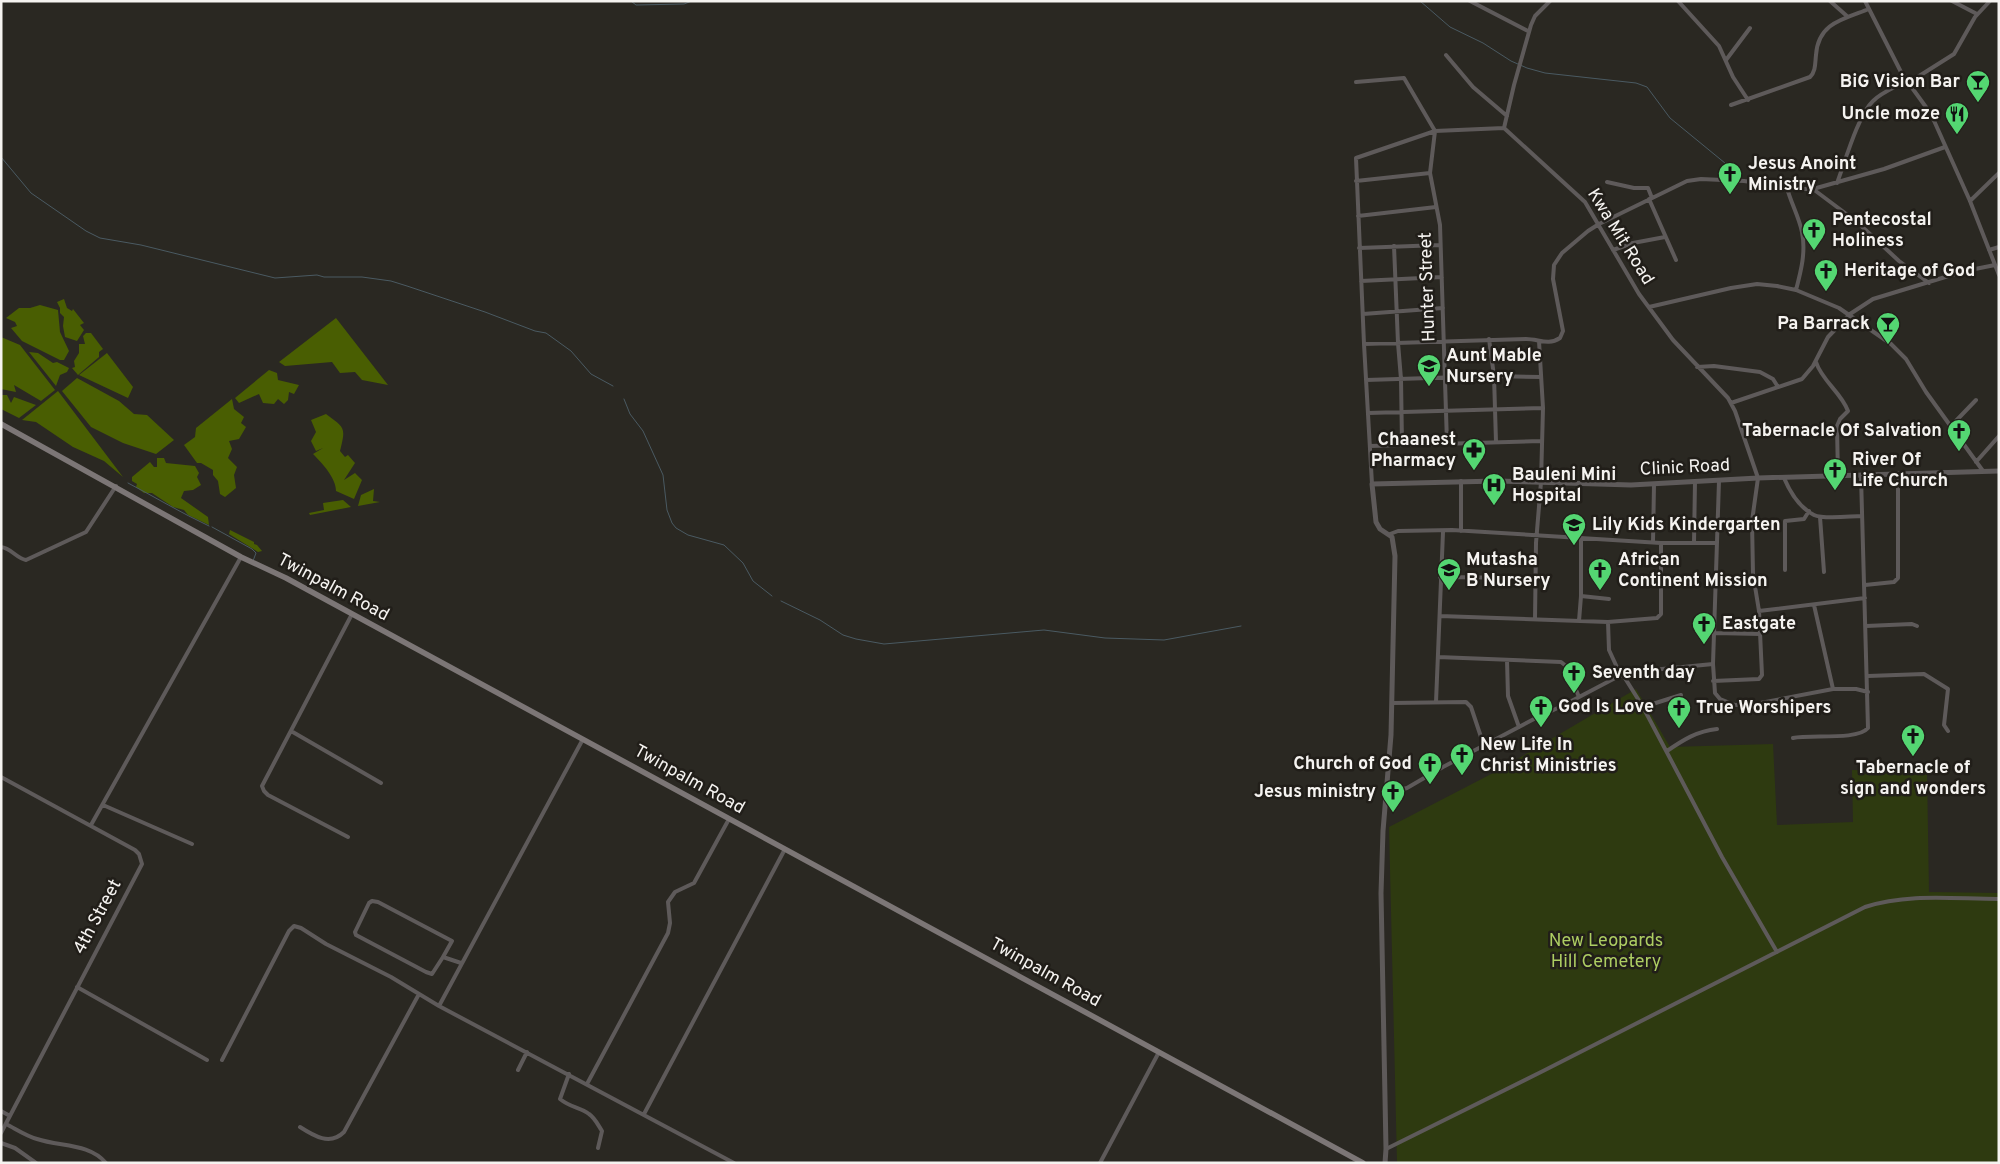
<svg xmlns="http://www.w3.org/2000/svg" width="2000" height="1164" font-family="Overpass,sans-serif">
  <style>
    .green { fill: #2e3a10 }
    .forest { fill: #495e02 }
    .lines { fill: none; stroke-linecap: round; stroke-linejoin: round }
    .stream { stroke: #4a5a62; stroke-width: 1 }
    .minor { stroke: #5e5a5a; stroke-width: 4 }
    .tertiary { stroke: #5e5a5a; stroke-width: 5 }
    .secondary { stroke: #7c7676; stroke-width: 5.5 }
    .labels { text-anchor: middle; dominant-baseline: central; stroke-width: 5; stroke-linejoin: round; paint-order: stroke }
    .poi-label { font-size: 18px; font-weight: bold; fill: #f5f3f0; stroke: #211e19; text-anchor: start }
    .street-label { font-size: 18px; fill: #f5f3f0; stroke: #211e19 }
    .park-label { font-size: 18px; fill: #adcd62; stroke: #211e19 }
  </style>
  <rect width="100%" height="100%" fill="#2a2822"/>
  <!-- green -->
  <path class="green" d="M1636,689l34,58 103,-3 4,81 76,-3 -1,-52 75,1 2,121 70,1v270h-602l-8,-336 108,-56z"/>
  <!-- forest -->
  <path class="forest" d="M64,299l3,9 5,3 1,-2 11,14 -4,2 4,5 -7,11 -12,-4 -2,-11 1,-9 -4,-4v-5l-3,-6z
    M40,305l18,5 2,22 9,19 -5,9h-4l-38,-19 -11,-13 6,-2 -2,-4 -9,-4 13,-10h11z
    M336,318l52,67 -26,-5 -7,-8 -15,1 -8,-11 -47,4 -6,-4z
    M86,333h5l12,16 -4,3v5l-21,18 -6,-7 3,-1 -1,-6 5,-8v-9h6l-2,-8z
    M1,337l19,8 35,45 -14,11 -27,-16 2,7 -15,-3z
    M29,352l9,1 15,10 4,-1 12,6 -2,4 -7,3 -4,11z
    M107,353l26,34 -5,11 -49,-23z
    M269,370l8,3 1,7 21,5 -5,9 -5,-2 -1,8 -4,4 -6,-5 -4,5 -11,-1 -4,-9 -20,9 -4,-5z
    M77,378l42,23 15,13 13,1 27,25 -18,14 -33,-11 -32,-16 -29,-36z
    M58,391l65,86 -19,-16 -31,-14 -37,-25 -14,-2z
    M1,395h6l4,8 3,-6 22,8 -17,13 -18,-9z
    M232,399l2,10 10,8 -3,6 5,4 -7,12 -10,2 3,8 -4,9 9,9 -3,8 2,13 -11,9 -5,-3 -2,-13 -5,-6v-5l-12,-7h-4l-13,-18 11,-8 1,-9z
    M326,414c19,14 20,13 14,37l5,6 3,-2 7,8 -11,17 11,-7 7,7 -8,19 -18,-8c0,-13 -14,-28 -23,-37l10,-6 -7,3 -5,-10 5,-9 -5,-12z
    M157,458h7l2,5 29,3 4,7 -2,4 4,8 -8,5 -9,1 -3,7 27,19 1,8 -21,-10 -4,-5 -11,-3 -21,-14h-8l-8,-6 1,-3 -5,-3v-4l18,-15 4,5h3z
    M374,489l-1,12 7,1 -22,4 3,-11z
    M343,500l8,7 -41,8 -1,-2 15,-3 -1,-7z
    M230,530l24,12v2l3,1 5,6 -4,1 -29,-18z"/>
  <g class="lines">
    <!-- stream -->
    <path class="stream" d="M631,1l5,4 48,-1 8,-3
      M1420,1l30,26 33,16 28,18 16,7 18,5 91,10 11,4 23,31 61,50
      M1,157l30,36 55,38 14,7 41,7 134,33 42,-3 7,2h38l29,4 16,5 78,26 50,19 11,2 25,18 20,23 22,12
      M624,399l6,15 13,17 20,44 4,35 5,13 4,5 12,7 36,10 19,18 10,18 19,15
      M128,483c27,14 53,30 81,43
      M212,527l40,22 4,4 -3,8
      M781,601l39,19 23,15 13,4 28,5 160,-14 61,8 59,2 77,-14"/>
    <!-- minor -->
    <path class="minor" d="M1470,1l58,30
      M1678,1l41,45 14,31 15,23
      M1830,1l18,16
      M1865,1l37,73 29,40 39,87 29,74
      M1952,1l25,13
      M1446,55l27,32 34,29
      M1726,60l24,-32
      M1356,82l48,-4 31,53 -5,42 10,52 7,218
      M1908,83l46,-29 21,-37 15,-16
      M1731,105l79,-28c6,-6 5,-14 6,-22 2,-32 27,-36 53,-46
      M1504,128l10,-43 17,-60 4,-9 15,-15
      M1356,181l74,-8
      M1607,182l27,6h14l4,10
      M1837,183c8,-21 21,-68 36,-82 9,-9 23,-14 33,-20
      M1787,188c4,15 12,29 15,44 4,20 -1,39 -6,58
      M1813,189l44,33 42,39 30,22
      M1649,199l27,61
      M1970,201l29,-28
      M1358,216l78,-9
      M1394,246l4,97 3,36 1,65
      M1359,248l81,-3
      M1613,250l20,-7 32,-6
      M1989,250l10,-3
      M1361,281l81,-4
      M1649,307l82,-19 26,-4 20,2 19,4 43,18 52,36 15,15 20,33 57,79
      M1363,314l80,-6
      M1489,339l5,37 2,66
      M1364,344l162,-5c13,0 22,7 34,-1l3,-7 -10,-52 1,-14 8,-12 26,-22 11,-7 88,-43 14,-2 43,2 54,8h15l71,-20 61,-22
      M1816,362c6,19 25,30 32,49l-8,8 -3,7 1,51
      M1697,367l17,-1 46,6 13,7 5,8
      M1366,380l128,-4 47,1
      M1731,403l71,-24 11,-13 15,-29 22,-23 23,-15 92,-28 30,-6
      M1368,413l175,-5
      M1951,426l25,-26
      M1370,446l171,-5
      M1976,462l23,-26
      M1784,478c6,14 16,30 30,37 10,5 37,1 48,1
      M1461,481v50
      M1719,481l-6,183 2,29 5,6 15,6 20,-1 78,-15h23l12,3
      M1372,484l-8,-140 -8,-186 79,-27 69,-3 81,74 54,92 34,46 55,58 7,13 23,67 -6,43 1,53 6,37 3,64 -3,4 -46,2
      M1820,517l4,55
      M1390,534l8,-3 54,-1 209,13h56
      M1653,542l1,-58
      M1694,543l1,-61
      M1,547c10,1 15,11 25,13l60,-28 30,-46
      M1785,570v-49l19,-2 5,-8
      M1440,577l96,1
      M1865,585l29,-3 4,-4v-104
      M1581,596l28,3
      M1814,605l19,84
      M1759,611l106,-13
      M1440,616l168,6 49,-4 4,-4v-71
      M1535,619l1,-76 5,-61 2,-74 -4,-67
      M1579,621l2,-25v-58
      M1608,622l1,28 12,26
      M1866,626l46,-2 5,2
      M1715,633l45,1
      M1438,657l123,5 5,4 13,31
      M1507,660l1,36 11,31
      M1623,675l20,32 79,150 55,95
      M1868,676l56,-2 24,15 -4,36 4,6
      M1436,702l7,-170
      M1392,703l74,-1 5,5 13,39
      M1643,707l38,-12
      M291,731l90,52
      M1793,738c17,-4 64,3 75,-10l-7,-252
      M583,739l-144,267 295,157
      M1667,751c16,-11 30,-20 50,-22
      M1,777l134,73 4,4 3,10 -141,269
      M1385,794l22,-6 36,-21 91,-48 28,-13 57,-30 33,-6 61,-6
      M103,805l89,39
      M91,825l150,-268
      M348,837l-80,-42 -4,-4 -2,-5 90,-172
      M443,957l-11,17 -6,-2 -70,-37 -1,-3 14,-29 3,-2 6,1 74,39 -9,16 18,6
      M77,987l130,73
      M222,1060l67,-129 5,-5 7,2 25,16 65,33 48,29
      M518,1070l9,-18
      M569,1074l-9,25c11,9 20,8 29,15 6,4 9,11 13,17l-4,17
      M587,1084l81,-151 2,-10 -2,-21 7,-10 19,-9 35,-64
      M1,1111l9,5
      M644,1114l141,-265
      M6,1124c10,5 20,12 31,15 24,8 52,4 69,24
      M300,1127c14,9 30,19 44,5l75,-138
      M1,1143l14,5 21,15
      M1386,1149l159,-79 320,-163c43,-14 89,-8 134,-8
      M1100,1163l59,-111"/>
    <!-- tertiary -->
    <path class="tertiary" d="M1385,1163l1,-14 -5,-256 2,-62 8,-96 4,-179 -3,-19 -12,-8 -4,-7 -4,-38 125,-3 134,4 127,-7 241,-7"/>
    <!-- secondary -->
    <path class="secondary" d="M1,424l240,133 45,21 1077,585"/>
  </g>
  <!-- icons -->
  <defs>
    <g id="bar-pin" transform="scale(1.25)"><path d="M0 17L-7.5 6A9.5 9.5 0 1 1 7.5 6Z" fill="#54d672" stroke="#211e19"/><path d="M-6-5H6L.8 .8V4.5H3.5V6h-7V4.5H-.8V.8Z" fill="#111"/></g>
    <g id="restaurant-pin" transform="scale(1.25)"><path d="M0 17L-7.5 6A9.5 9.5 0 1 1 7.5 6Z" fill="#54d672" stroke="#211e19"/><path d="M-5-6h1v4h1v-4h1v4h1v-4h1v5L-1.5 .5V6h-2V.5L-5-1ZM5-6V6H3V1.5H1.5Q1.5-4 5-6Z" fill="#111"/></g>
    <g id="church-pin" transform="scale(1.25)"><path d="M0 17L-7.5 6A9.5 9.5 0 1 1 7.5 6Z" fill="#54d672" stroke="#211e19"/><path d="M-1.2-6h2.4v3.5h3.3v2.4h-3.3V6h-2.4V-.1h-3.3v-2.4h3.3Z" fill="#111"/></g>
    <g id="school-pin" transform="scale(1.25)"><path d="M0 17L-7.5 6A9.5 9.5 0 1 1 7.5 6Z" fill="#54d672" stroke="#211e19"/><path d="M0-5L7-2L0 1L-7-2ZM-4 1L0 2.5L4 1V4Q0 6-4 4Z" fill="#111"/></g>
    <g id="pharmacy-pin" transform="scale(1.25)"><path d="M0 17L-7.5 6A9.5 9.5 0 1 1 7.5 6Z" fill="#54d672" stroke="#211e19"/><path d="M-2-6h4v4h4v4h-4v4h-4v-4h-4v-4h4Z" fill="#111"/></g>
    <g id="hospital-pin" transform="scale(1.25)"><path d="M0 17L-7.5 6A9.5 9.5 0 1 1 7.5 6Z" fill="#54d672" stroke="#211e19"/><path d="M-5-5h3v3.5h4V-5h3V5h-3V1.5h-4V5h-3Z" fill="#111"/></g>
  </defs>
  <g fill-rule="evenodd">
    <use href="#bar-pin" x="1978" y="82"/>
    <use href="#restaurant-pin" x="1957" y="114"/>
    <use href="#church-pin" x="1730" y="174"/>
    <use href="#church-pin" x="1814" y="230"/>
    <use href="#church-pin" x="1826" y="271"/>
    <use href="#bar-pin" x="1888" y="324"/>
    <use href="#school-pin" x="1429" y="366"/>
    <use href="#church-pin" x="1959" y="431"/>
    <use href="#pharmacy-pin" x="1474" y="450"/>
    <use href="#church-pin" x="1835" y="470"/>
    <use href="#hospital-pin" x="1494" y="485"/>
    <use href="#school-pin" x="1574" y="525"/>
    <use href="#school-pin" x="1449" y="570"/>
    <use href="#church-pin" x="1600" y="570"/>
    <use href="#church-pin" x="1704" y="624"/>
    <use href="#church-pin" x="1574" y="673"/>
    <use href="#church-pin" x="1541" y="707"/>
    <use href="#church-pin" x="1679" y="708"/>
    <use href="#church-pin" x="1913" y="736"/>
    <use href="#church-pin" x="1462" y="755"/>
    <use href="#church-pin" x="1430" y="764"/>
    <use href="#church-pin" x="1393" y="792"/>
  </g>
  <g class="labels">
    <!-- poi labels -->
    <g class="poi-label">
      <text x="1960" y="82" text-anchor="end">BiG Vision Bar</text>
      <text x="1940" y="114" text-anchor="end">Uncle moze</text>
      <text x="1748" y="164">Jesus Anoint<tspan x="1748" dy="21">Ministry</tspan></text>
      <text x="1832" y="220">Pentecostal<tspan x="1832" dy="21">Holiness</tspan></text>
      <text x="1844" y="271">Heritage of God</text>
      <text x="1870" y="324" text-anchor="end">Pa Barrack</text>
      <text x="1446" y="356">Aunt Mable<tspan x="1446" dy="21">Nursery</tspan></text>
      <text x="1942" y="431" text-anchor="end">Tabernacle Of Salvation</text>
      <text x="1456" y="440" text-anchor="end">Chaanest<tspan x="1456" dy="21">Pharmacy</tspan></text>
      <text x="1852" y="460">River Of<tspan x="1852" dy="21">Life Church</tspan></text>
      <text x="1512" y="475">Bauleni Mini<tspan x="1512" dy="21">Hospital</tspan></text>
      <text x="1592" y="525">Lily Kids Kindergarten</text>
      <text x="1466" y="560">Mutasha<tspan x="1466" dy="21">B Nursery</tspan></text>
      <text x="1618" y="560">African<tspan x="1618" dy="21">Continent Mission</tspan></text>
      <text x="1722" y="624">Eastgate</text>
      <text x="1592" y="673">Seventh day</text>
      <text x="1558" y="707">God Is Love</text>
      <text x="1696" y="708">True Worshipers</text>
      <text x="1480" y="745">New Life In<tspan x="1480" dy="21">Christ Ministries</tspan></text>
      <text x="1412" y="764" text-anchor="end">Church of God</text>
      <text x="1913" y="768" text-anchor="middle">Tabernacle of<tspan x="1913" dy="21">sign and wonders</tspan></text>
      <text x="1376" y="792" text-anchor="end">Jesus ministry</text>
    </g>
    <!-- street labels -->
    <g class="street-label">
      <text transform="translate(1620 237) rotate(58)">Kwa Mit Road</text>
      <text transform="translate(1428 287) rotate(-92)">Hunter Street</text>
      <text transform="translate(1685 468) rotate(-3)">Clinic Road</text>
      <text transform="translate(333 588) rotate(28)">Twinpalm Road</text>
      <text transform="translate(689 780) rotate(29)">Twinpalm Road</text>
      <text transform="translate(98 917) rotate(-62)">4th Street</text>
      <text transform="translate(1045 973) rotate(29)">Twinpalm Road</text>
    </g>
    <!-- park labels -->
    <g class="park-label">
      <text x="1606" y="941">New Leopards<tspan x="1606" dy="21">Hill Cemetery</tspan></text>
    </g>
  </g>
  <!-- border -->
  <rect width="2000" height="1164" fill="none" stroke="#f5f3f0" stroke-width="5"/>
</svg>
